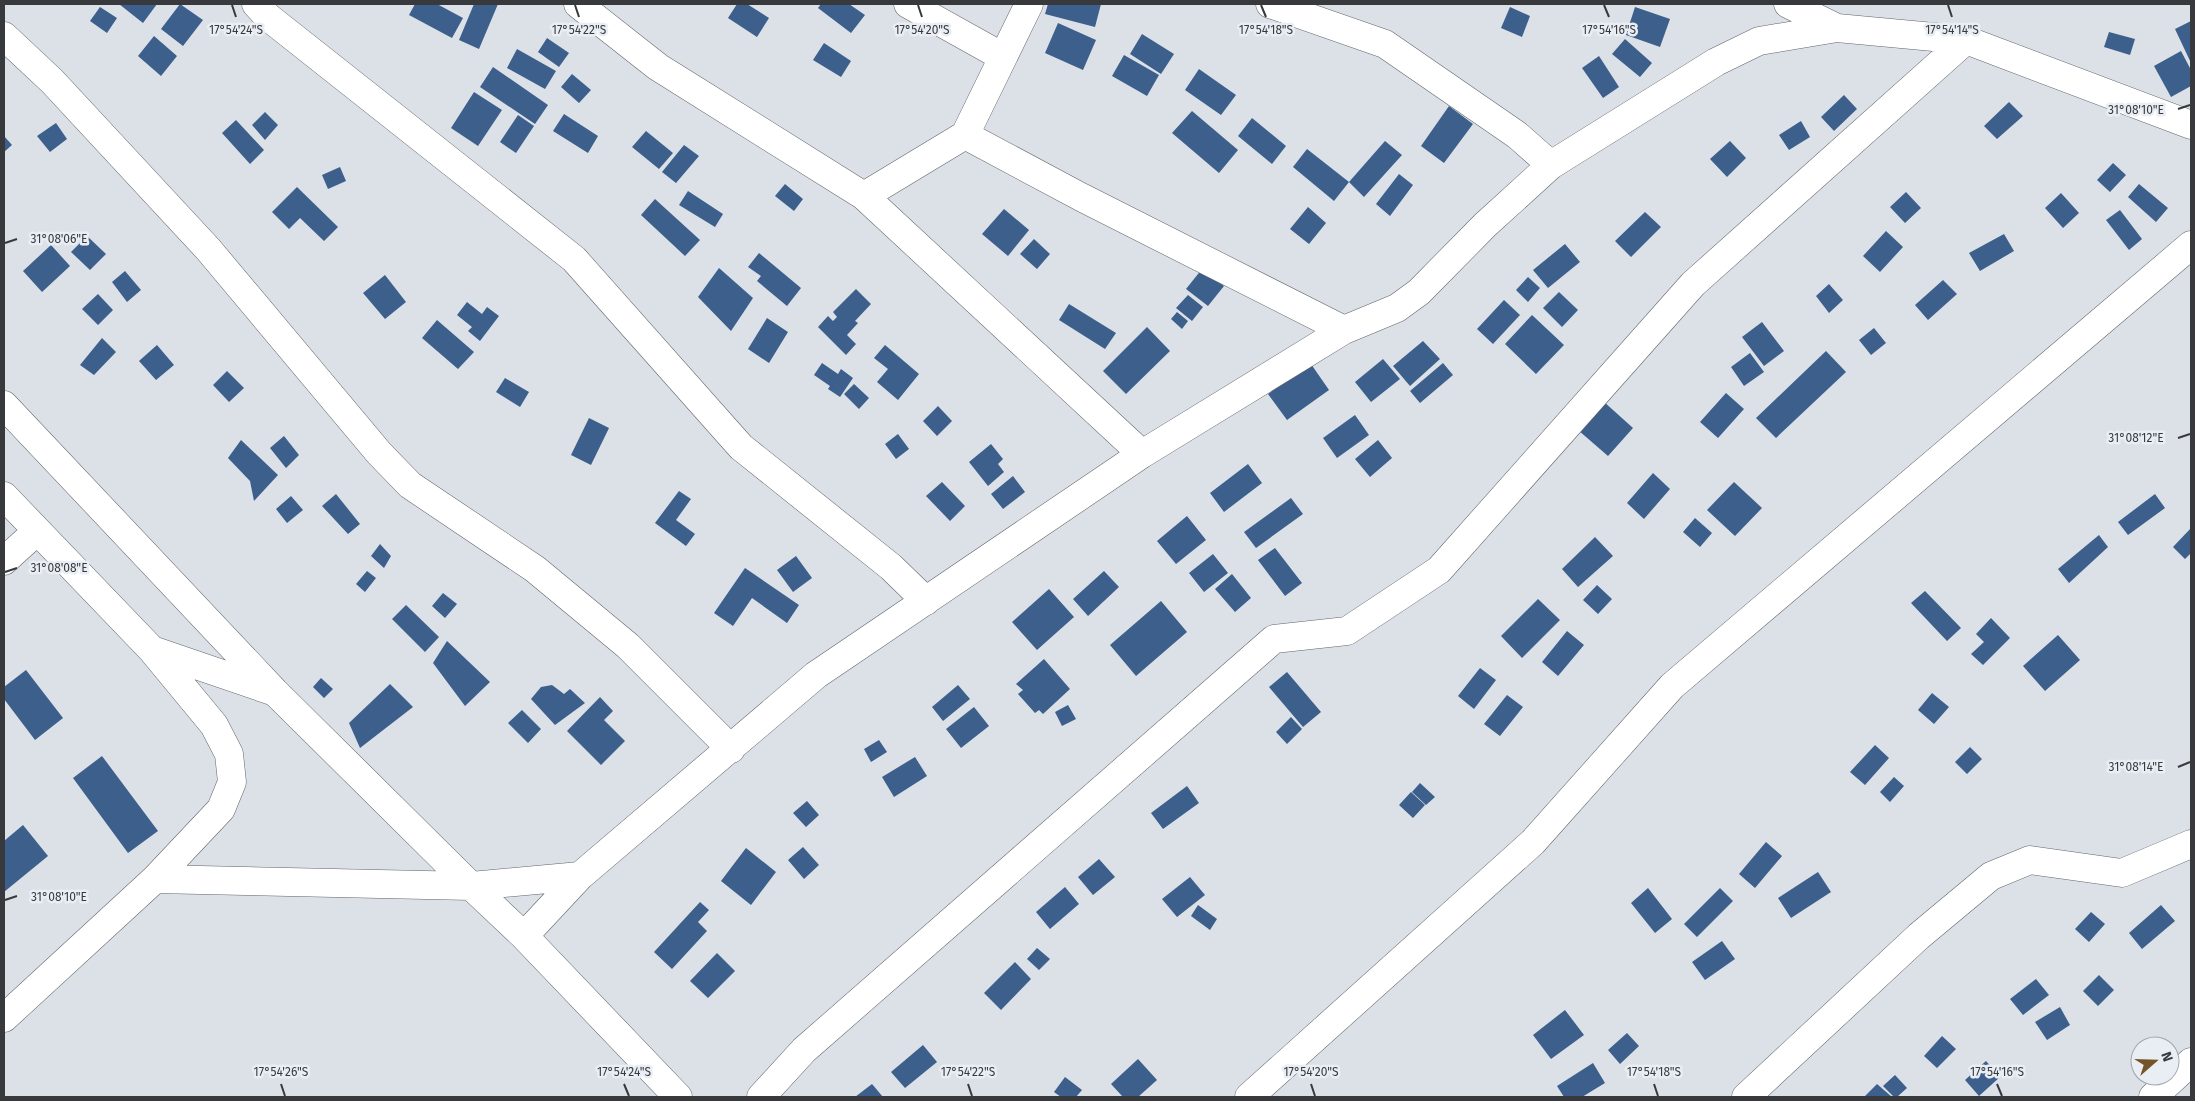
<svg xmlns="http://www.w3.org/2000/svg" width="2195" height="1101" font-family="'Fira Sans',sans-serif">
  <style>
    .building { fill: #3c5f8b }
    .lines { fill: none; stroke-linecap: round; stroke-linejoin: round }
    .street-casing { stroke: #61656b; stroke-width: 29 }
    .street { stroke: #fff; stroke-width: 28 }
    .ticks { fill: none; stroke: #37393c; stroke-width: 2 }
    .ticks-label { font-size: 12px; text-anchor: middle; fill: #37393c; stroke: #e9eef4; stroke-width: 5; stroke-linejoin: round; paint-order: stroke }
  </style>
  <rect width="100%" height="100%" fill="#dce0e7"/>
  <!-- building -->
  <path class="building" d="M119,4h38l-14,19z
    M180,4l23,16 -20,26 -22,-17z
    M415,4h22l26,14 -11,20 -43,-23z
    M474,4h24l-19,45 -20,-9z
    M737,4h10l22,14 -12,19 -29,-19z
    M821,4h28l16,11 -14,18 -33,-25z
    M1048,4h53l-6,23 -50,-13z
    M100,7l17,11 -10,15 -17,-12z
    M1510,7l20,9 -8,21 -21,-9z
    M1635,7l35,12 -10,28 -34,-12z
    M2191,21v42l-16,-34z
    M1058,23l38,17 -13,30 -38,-17z
    M2109,32l26,7 -5,16 -26,-8z
    M1142,34l32,20 -13,20 -31,-20z
    M154,36l23,20 -16,20 -23,-20z
    M547,38l22,15 -10,14 -21,-15z
    M1625,39l27,24 -12,14 -28,-23z
    M824,43l27,18 -10,16 -28,-17z
    M517,49l39,22 -11,18 -38,-21z
    M2181,51l10,19v16l-20,11 -17,-31z
    M1124,55l35,20 -12,21 -35,-20z
    M1599,56l20,31 -16,11 -21,-30z
    M493,67l55,38 -13,19 -55,-37z
    M1199,69l37,26 -15,20 -36,-25z
    M572,74l19,16 -12,13 -18,-16z
    M474,92l28,18 -24,36 -27,-18z
    M1844,95l13,14 -23,22 -13,-14z
    M2009,102l14,14 -26,23 -13,-13z
    M1449,106l24,18 -29,39 -23,-17z
    M1192,111l46,39 -19,23 -47,-40z
    M265,112l13,13 -13,15 -13,-15z
    M564,114l34,22 -10,17 -35,-22z
    M518,115l16,11 -18,27 -16,-11z
    M1252,118l34,28 -14,18 -34,-28z
    M236,120l28,30 -14,14 -28,-31z
    M1801,121l9,16 -21,13 -10,-15z
    M56,123l11,16 -17,13 -13,-16z
    M646,131l27,22 -14,16 -27,-22z
    M4,136l8,9 -8,7z
    M1385,141l17,14 -38,42 -15,-15z
    M1730,141l16,17 -19,19 -17,-18z
    M684,145l15,11 -23,27 -14,-11z
    M1307,149l42,33 -15,19 -41,-34z
    M2113,163l13,12 -16,17 -13,-12z
    M340,167l6,14 -18,8 -6,-14z
    M1399,174l14,11 -23,31 -14,-12z
    M785,184l18,15 -9,12 -19,-15z
    M2139,184l29,24 -12,14 -28,-25z
    M297,187l41,40 -14,14 -24,-23 -11,11 -17,-17z
    M688,191l35,23 -8,13 -36,-22z
    M1906,192l15,16 -16,15 -15,-16z
    M2061,193l18,20 -16,15 -18,-20z
    M655,199l45,41 -15,16 -44,-41z
    M1308,207l18,16 -17,21 -19,-15z
    M1004,209l25,21 -21,26 -26,-22z
    M2120,210l22,29 -13,11 -23,-30z
    M1645,212l16,15 -30,30 -16,-16z
    M1886,231l17,16 -23,25 -17,-16z
    M2004,234l10,17 -34,20 -11,-18z
    M87,236l19,18 -16,16 -19,-18z
    M1034,239l16,15 -13,15 -17,-15z
    M1565,244l15,18 -32,26 -15,-18z
    M51,245l19,21 -28,26 -19,-21z
    M759,253l42,35 -14,18 -30,-25 4,-5 -13,-9z
    M719,268l34,30 -22,33 -33,-34z
    M1202,269l22,17 -16,20 -22,-17z
    M125,271l16,19 -14,12 -15,-20z
    M385,275l21,27 -21,17 -22,-26z
    M1528,277l12,11 -12,14 -12,-12z
    M1943,280l14,14 -29,26 -13,-15z
    M1829,284l14,16 -14,13 -13,-17z
    M856,289l15,15 -16,17 3,2 -11,12 9,9 -10,11 -28,-28 10,-11 5,5 4,-4 -4,-5z
    M1559,292l19,18 -16,17 -19,-19z
    M98,294l15,16 -15,15 -16,-16z
    M1188,295l15,12 -11,14 -16,-13z
    M1504,300l16,15 -27,29 -16,-15z
    M467,302l15,12 5,-7 12,9 -19,25 -12,-10 4,-4 -15,-12z
    M1069,304l47,29 -11,16 -46,-29z
    M1177,312l11,9 -6,8 -11,-10z
    M1532,315l32,30 -28,29 -31,-30z
    M767,318l21,14 -19,31 -21,-14z
    M437,320l37,32 -16,17 -36,-31z
    M1762,322l22,29 -20,15 -22,-29z
    M1147,327l23,24 -44,43 -23,-23z
    M1874,328l12,15 -15,12 -12,-15z
    M102,338l14,14 -22,23 -14,-10z
    M1423,341l17,18 -30,27 -17,-20z
    M157,345l17,20 -18,15 -17,-19z
    M885,345l34,29 -21,26 -21,-18 11,-13 -14,-11z
    M1826,351l20,21 -70,66 -20,-20z
    M1750,353l14,19 -20,14 -13,-19z
    M1383,359l17,20 -29,23 -16,-20z
    M822,363l16,11 3,-5 12,9 -13,19 -12,-8 2,-3 -16,-11z
    M1443,363l10,12 -33,28 -10,-12z
    M1311,364l18,26 -42,30 -19,-26z
    M227,371l17,17 -15,14 -16,-17z
    M505,378l24,14 -9,15 -24,-15z
    M854,384l15,14 -10,11 -15,-15z
    M1726,393l18,16 -26,29 -18,-16z
    M1603,401l30,27 -25,28 -30,-26z
    M938,406l14,15 -15,15 -14,-15z
    M1355,415l14,20 -32,23 -14,-20z
    M589,418l20,10 -18,37 -20,-10z
    M898,434l11,15 -13,10 -11,-15z
    M284,436l15,19 -13,13 -16,-20z
    M241,440l37,35 -24,26 -4,-20 -22,-23z
    M1378,440l14,18 -22,19 -15,-18z
    M991,444l12,15 -5,5 6,8 -16,14 -19,-24z
    M1248,464l14,19 -38,29 -14,-19z
    M1653,473l17,16 -26,30 -17,-16z
    M1013,476l12,16 -22,17 -12,-15z
    M942,482l23,24 -15,15 -24,-25z
    M1734,482l28,26 -27,28 -28,-26z
    M679,491l12,8 -15,21 19,14 -9,12 -31,-23z
    M336,494l24,30 -12,10 -26,-28z
    M2155,494l10,14 -37,27 -10,-13z
    M291,496l12,14 -16,13 -11,-14z
    M1291,498l12,16 -47,34 -12,-16z
    M1187,516l19,24 -30,24 -19,-23z
    M1695,518l17,15 -12,14 -17,-15z
    M2191,528v25l-6,6 -12,-12z
    M2099,535l9,12 -39,36 -11,-14z
    M1595,537l18,19 -35,31 -16,-18z
    M380,544l11,12 -7,12 -13,-12z
    M1275,548l27,35 -17,13 -27,-36z
    M1213,554l15,19 -24,19 -15,-19z
    M796,556l16,22 -19,14 -16,-22z
    M745,568l54,37 -12,18 -35,-25 -19,28 -19,-13z
    M367,571l9,7 -11,14 -9,-8z
    M1104,571l15,16 -31,29 -15,-17z
    M1232,574l19,24 -16,14 -20,-23z
    M1597,585l15,14 -14,15 -15,-14z
    M1049,589l25,28 -37,33 -25,-28z
    M1925,591l36,37 -14,13 -36,-38z
    M443,593l14,11 -12,14 -13,-12z
    M1538,599l22,21 -38,38 -21,-22z
    M1161,601l26,31 -51,44 -26,-31z
    M406,605l33,32 -14,15 -33,-33z
    M1991,618l19,20 -27,27 -12,-11 13,-12 -8,-8z
    M1567,631l17,14 -26,31 -16,-14z
    M2058,635l22,25 -35,31 -22,-25z
    M447,641l43,41 -25,24 -32,-43z
    M1044,659l26,30 -27,25 -4,-4 -4,3 -17,-19 5,-4 -7,-6z
    M1480,668l16,12 -22,29 -16,-13z
    M26,670l37,48 -28,22 -31,-41v-12z
    M1287,672l34,40 -18,15 -34,-40z
    M321,678l12,11 -9,9 -11,-11z
    M390,684l23,23 -53,41 -11,-25z
    M552,685l12,9 6,-5 15,14 -30,22 -24,-26 10,-12z
    M958,685l12,14 -27,22 -11,-14z
    M1932,693l17,14 -15,17 -16,-14z
    M1507,695l16,12 -23,29 -16,-12z
    M600,697l13,14 -9,9 21,21 -24,24 -34,-34z
    M1068,705l8,14 -14,7 -7,-14z
    M974,707l15,19 -28,22 -15,-19z
    M522,710l19,19 -13,14 -20,-20z
    M1291,717l11,12 -15,15 -11,-12z
    M879,740l8,12 -16,10 -7,-13z
    M1875,745l14,13 -24,27 -15,-13z
    M1970,747l12,12 -15,15 -12,-12z
    M102,756l56,75 -30,22 -55,-75z
    M915,757l12,19 -33,21 -12,-20z
    M1894,777l10,9 -14,16 -10,-10z
    M1420,783l15,14 -9,8 -14,-13z
    M1187,786l12,17 -36,26 -12,-16z
    M1411,792l14,13 -12,13 -14,-13z
    M807,801l12,14 -13,12 -13,-14z
    M23,825l25,31 -44,36v-51z
    M1766,842l16,14 -27,32 -16,-14z
    M803,847l16,18 -15,14 -16,-19z
    M746,848l30,24 -25,33 -30,-24z
    M1099,859l16,18 -22,18 -15,-18z
    M1818,872l13,20 -40,26 -13,-20z
    M1190,877l15,18 -28,22 -15,-18z
    M1065,887l14,17 -29,25 -14,-17z
    M1648,888l24,31 -17,14 -24,-30z
    M1720,888l13,13 -36,36 -13,-13z
    M700,902l9,8 -11,12 9,9 -35,38 -18,-17z
    M1198,905l19,14 -7,11 -19,-14z
    M2161,905l14,16 -33,28 -13,-16z
    M2091,912l14,12 -16,18 -14,-13z
    M1722,941l13,18 -30,21 -13,-18z
    M1037,948l13,11 -11,11 -12,-11z
    M717,953l18,18 -27,27 -18,-17z
    M1015,962l16,17 -30,31 -17,-17z
    M2099,975l15,15 -16,16 -15,-15z
    M2036,979l13,16 -26,20 -13,-16z
    M2060,1007l10,18 -23,15 -12,-18z
    M1565,1010l19,25 -33,24 -18,-24z
    M1627,1033l12,13 -19,18 -12,-14z
    M1942,1036l14,13 -19,19 -13,-12z
    M923,1045l14,17 -32,26 -14,-16z
    M1138,1059l19,21 -19,17h-15l-12,-13z
    M1986,1061l14,16 -21,19 -14,-16z
    M1593,1063l12,20 -23,14h-18l-7,-11z
    M1895,1075l12,13 -10,9h-3l-11,-11z
    M1065,1077l17,13 -6,7h-15l-7,-5z
    M872,1084l11,13h-28z
    M1877,1084l15,13h-28z"/>
  <g class="lines">
    <!-- street casing -->
    <g class="street-casing">
      <path id="street" d="M256,4l12,13 306,242 167,188 150,120 35,34
        M578,4l80,63 206,129 278,258
        M908,4l95,53
        M1270,4l115,40 132,91 34,30
        M1788,4l49,24
        M4,36l48,45 156,168 171,204 31,32 125,84 93,77 103,103
        M965,135l64,-131
        M864,196l101,-61 116,62 263,133
        M4,405l271,287 196,194 53,50 154,161
        M4,496l148,154 120,41
        M4,561l33,-30
        M155,879l316,7 109,-10
        M524,936l56,-60 236,-201 326,-221 202,-124 53,-22 22,-16 66,-67 66,-60 165,-103 43,-21 78,-13 129,12 225,85
        M4,1018l151,-139 66,-70 11,-27 -3,-28 -15,-29 -62,-75
        M761,1097l43,-47 470,-411 73,-8 92,-61 254,-286 273,-244
        M1249,1097l284,-255 139,-156 519,-441
        M1746,1097l173,-161 72,-60 39,-16 92,13 69,-29
        M2153,1097l38,-35"/>
    </g>
    <!-- street -->
    <use href="#street" class="street"/>
  </g>
  <!-- ticks -->
  <path class="ticks" d="M232,5l4,12M575,5l4,12M918,5l4,12M1261,5l5,12M1604,5l5,12M1948,5l4,12M2178,109l12,-4M5,243l12,-4M2178,438l12,-4M5,572l12,-4M2178,767l12,-5M5,900l12,-4M281,1084l4,12M624,1084l5,12M968,1084l4,12M1311,1084l4,12M1654,1084l4,12M1997,1084l5,12"/>
  <g class="ticks-label">
    <text x="236" y="34">17°54'24"S</text>
    <text x="579" y="34">17°54'22"S</text>
    <text x="922" y="34">17°54'20"S</text>
    <text x="1266" y="34">17°54'18"S</text>
    <text x="1609" y="34">17°54'16"S</text>
    <text x="1952" y="34">17°54'14"S</text>
    <text x="2136" y="114">31°08'10"E</text>
    <text x="59" y="243">31°08'06"E</text>
    <text x="2136" y="442">31°08'12"E</text>
    <text x="59" y="572">31°08'08"E</text>
    <text x="2136" y="771">31°08'14"E</text>
    <text x="59" y="901">31°08'10"E</text>
    <text x="281" y="1076">17°54'26"S</text>
    <text x="624" y="1076">17°54'24"S</text>
    <text x="968" y="1076">17°54'22"S</text>
    <text x="1311" y="1076">17°54'20"S</text>
    <text x="1654" y="1076">17°54'18"S</text>
    <text x="1997" y="1076">17°54'16"S</text>
  </g>
  <!-- border -->
  <rect width="2195" height="1101" fill="none" stroke="#37393c" stroke-width="10"/>
  <!-- north arrow -->
  <g transform="translate(2155 1061) rotate(70)"><circle r="24" fill="#e9eef4" stroke="#a2a6aa"/>
  <path d="M0-4L9 19L0 12L-9 19Z" fill="#735529"/>
  <text y="-8" font-size="14" font-weight="bold" text-anchor="middle" fill="#37393c">N</text>
  </g>
</svg>
